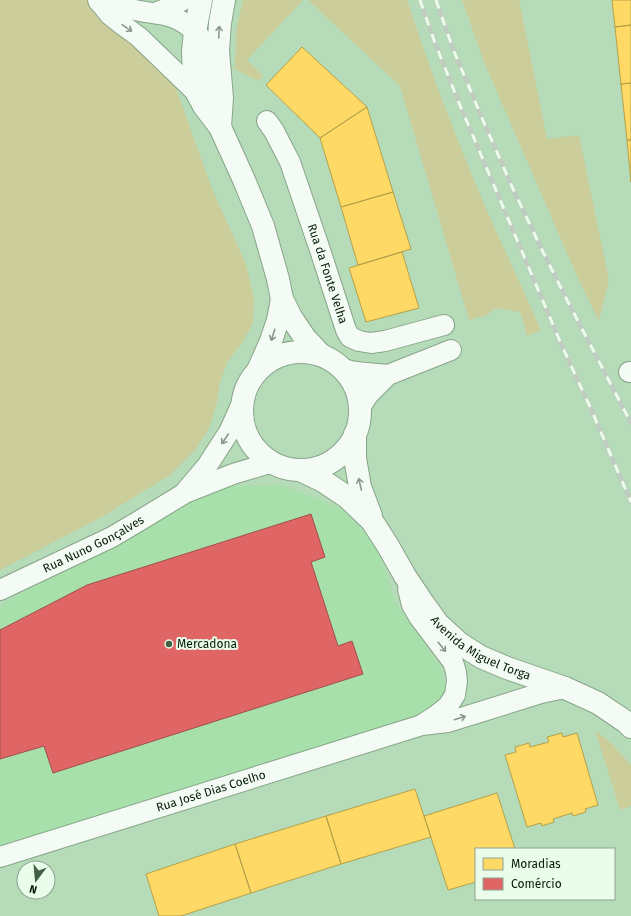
<svg xmlns="http://www.w3.org/2000/svg" width="631" height="916" font-family="'Fira Sans',sans-serif">
  <style>
    .built { fill: #a7e0aa }
    .green { fill: #cbcd9b }
    .homes { fill: #ffd966; stroke: #b4a149 }
    .shops { fill: #e06666; stroke: #9e5049 }
    .lines { fill: none; stroke-linecap: round; stroke-linejoin: round }
    .minor-casing { stroke: #87a489; stroke-width: 22 }
    .tertiary-casing { stroke: #87a489; stroke-width: 24 }
    .minor { stroke: #f4faf4; stroke-width: 20 }
    .tertiary { stroke: #f4faf4; stroke-width: 22 }
    .rail-casing { stroke: #c0ccc1; stroke-width: 4.5 }
    .rail { stroke: #eafdea; stroke-width: 3; stroke-dasharray: 9; stroke-linecap: butt }
    .oneway { stroke: #889789 }
    .poi-dot { fill: #426044; stroke: #eafdea; stroke-width: 1.5 }
    .labels { text-anchor: middle; dominant-baseline: central; stroke-width: 4; stroke-linejoin: round; paint-order: stroke }
    .street-label { font-size: 12px; fill: #041d06; stroke: #eafdea }
    .poi-label { font-size: 12px; fill: #041d06; stroke: #eafdea; text-anchor: start }
  </style>
  <rect width="100%" height="100%" fill="#b6dbb8"/>
  <!-- built -->
  <path class="built" d="M282,485l60,24 35,37 19,57 45,65 5,23 -17,23 -342,107 -87,25v-241l219,-119z"/>
  <!-- green -->
  <path class="green" d="M0,0h87l9,11 50,46 30,31 36,101 34,75 8,34 -1,25 -11,20 -14,18 -8,21 -3,20 -7,24 -14,23 -26,26 -70,43 -100,52z
    M243,0h60l-56,60 16,16 -5,5 -23,-12 1,-38z
    M308,0h99c24,73 51,144 82,215 17,38 35,77 52,115l-14,6 -7,-24 -24,-4 -9,7 -18,5 -69,-234z
    M462,0h57l28,139 32,-4 30,145 -10,41 -23,-47 -92,-212z
    M595,730l17,14 19,21v41l-11,4z"/>
  <!-- homes -->
  <path class="homes" d="M612,0h19v25l-16,2z
    M631,25v58l-10,1 -6,-57z
    M302,47l65,60 -47,31 -54,-53z
    M631,83v57h-4l-6,-56z
    M367,107l26,85 -52,15 -21,-69z
    M627,140h4v42z
    M393,192l18,57 -53,16 -17,-58z
    M402,252l17,56 -53,14 -17,-54z
    M562,733l1,4 14,-4 21,72 -13,4 1,3 -13,4 -1,-3 -19,6 1,3 -12,4 -1,-3 -14,4 -22,-72 11,-3 -1,-5 14,-4 1,4 19,-5 -2,-5z
    M415,789l16,48 -90,27 -15,-48z
    M497,793l18,56h-39v33l-28,8 -24,-74z
    M326,816l15,48 -90,29 -16,-49z
    M235,844l16,49 -70,23h-22l-13,-42z"/>
  <!-- shops -->
  <path class="shops" d="M311,514l14,43 -14,5 27,84 14,-5 11,33 -310,99 -9,-27 -44,13v-129l87,-45z"/>
  <g class="lines">
    <!-- minor casing -->
    <g class="minor-casing">
      <g id="minor">
        <path d="M98,0l12,15 10,8 19,14 58,56"/>
        <path d="M99,2c12,3 24,6 36,8 22,5 38,2 57,19 7,5 11,11 13,20 2,8 1,18 2,27 1,15 6,30 11,45"/>
        <path d="M155,13l18,-7 10,-6"/>
        <path id="s1" d="M267,121l7,10 16,31 30,88 26,80 4,7 9,4 12,2 14,-2 59,-16"/>
        <path d="M342,369l14,3 32,3"/>
        <path d="M629,372h2"/>
        <path d="M359,409l9,-14 20,-20 63,-25"/>
        <path d="M185,492l22,-26 22,-34 13,-29"/>
        <path d="M408,589l4,16 7,12 34,45 3,10 1,9 -2,14 -7,11 -11,9 -14,9"/>
        <path id="s2" d="M0,590l112,-53 27,-16 46,-28 48,-19 40,-12"/>
        <path id="s3" d="M0,857l422,-132 26,-3 93,-29 24,-5"/>
      </g>
    </g>
    <!-- tertiary casing -->
    <g class="tertiary-casing">
      <g id="tertiary">
        <path d="M201,0l-6,32 -2,19 1,23 3,19 7,13 16,21 24,53 19,46 15,53 4,20 9,18 14,21 16,17"/>
        <path d="M220,127l2,-29 -4,-47 2,-28 4,-23"/>
        <circle cx="301" cy="411" r="59"/>
        <path d="M259,368l12,-27 7,-21 4,-21"/>
        <path d="M355,434v24l5,29 11,29"/>
        <path id="s4" d="M300,470l23,11 24,16 25,24 16,25 17,30 18,27 15,21 21,19 22,14 26,11 58,20 33,15 28,19 5,5"/>
      </g>
    </g>
    <!-- minor -->
    <use href="#minor" class="minor"/>
    <!-- tertiary -->
    <use href="#tertiary" class="tertiary"/>
    <!-- rail casing -->
    <g class="rail-casing">
      <path id="rail" d="M420,0l15,43 24,60 103,243 29,63 40,93
        M436,0l17,49 32,76 29,66 29,61 25,50 63,121"/>
    </g>
    <!-- rail -->
    <use href="#rail" class="rail"/>
  </g>
  <!-- one-way arrows -->
  <defs><path id="oneway-shaft" d="M-6 0H5M1.5-3L5.5 0L1.5 3" fill="none" stroke-width="1.6" stroke-linecap="round" stroke-linejoin="round"/></defs>
  <g class="oneway">
    <use href="#oneway-shaft" transform="translate(127 28) rotate(34)"/>
    <use href="#oneway-shaft" transform="translate(219 32) rotate(-87)"/>
    <use href="#oneway-shaft" transform="translate(273 335) rotate(108)"/>
    <use href="#oneway-shaft" transform="translate(225 439) rotate(123)"/>
    <use href="#oneway-shaft" transform="translate(360 484) rotate(-103)"/>
    <use href="#oneway-shaft" transform="translate(442 647) rotate(51)"/>
    <use href="#oneway-shaft" transform="translate(460 718) rotate(-17)"/>
  </g>
  <!-- markers -->
  <circle class="poi-dot" cx="169" cy="644" r="4"/>
  <g class="labels">
    <!-- street labels -->
    <g class="street-label">
      <text stroke="none"><textPath href="#s1" startOffset="165">Rua da Fonte Velha</textPath></text>
      <text stroke="none"><textPath href="#s2" startOffset="104">Rua Nuno Gonçalves</textPath></text>
      <text stroke="none"><textPath href="#s4" startOffset="261">Avenida Miguel Torga</textPath></text>
      <text stroke="none"><textPath href="#s3" startOffset="221">Rua José Dias Coelho</textPath></text>
    </g>
    <!-- poi labels -->
    <g class="poi-label">
      <text x="177" y="644">Mercadona</text>
    </g>
  </g>
  <!-- legend -->
  <rect x="475" y="848" width="140" height="52" fill="#eafdea" stroke="#8ea38f"/>
  <rect x="483" y="858" width="20" height="12" fill="#ffd966" stroke="#8ea38f"/>
  <text x="511" y="868" font-size="12" fill="#041d06">Moradias</text>
  <rect x="483" y="878" width="20" height="12" fill="#e06666" stroke="#8ea38f"/>
  <text x="511" y="888" font-size="12" fill="#041d06">Comércio</text>
  <!-- north arrow -->
  <g transform="translate(36 880) rotate(196)"><circle r="19" fill="#eafdea" stroke="#8ea38f"/>
  <path d="M0-3L7 15L0 10L-7 15Z" fill="#426044"/>
  <text y="-6" font-size="11" font-weight="bold" text-anchor="middle" fill="#041d06">N</text>
  </g>
</svg>
